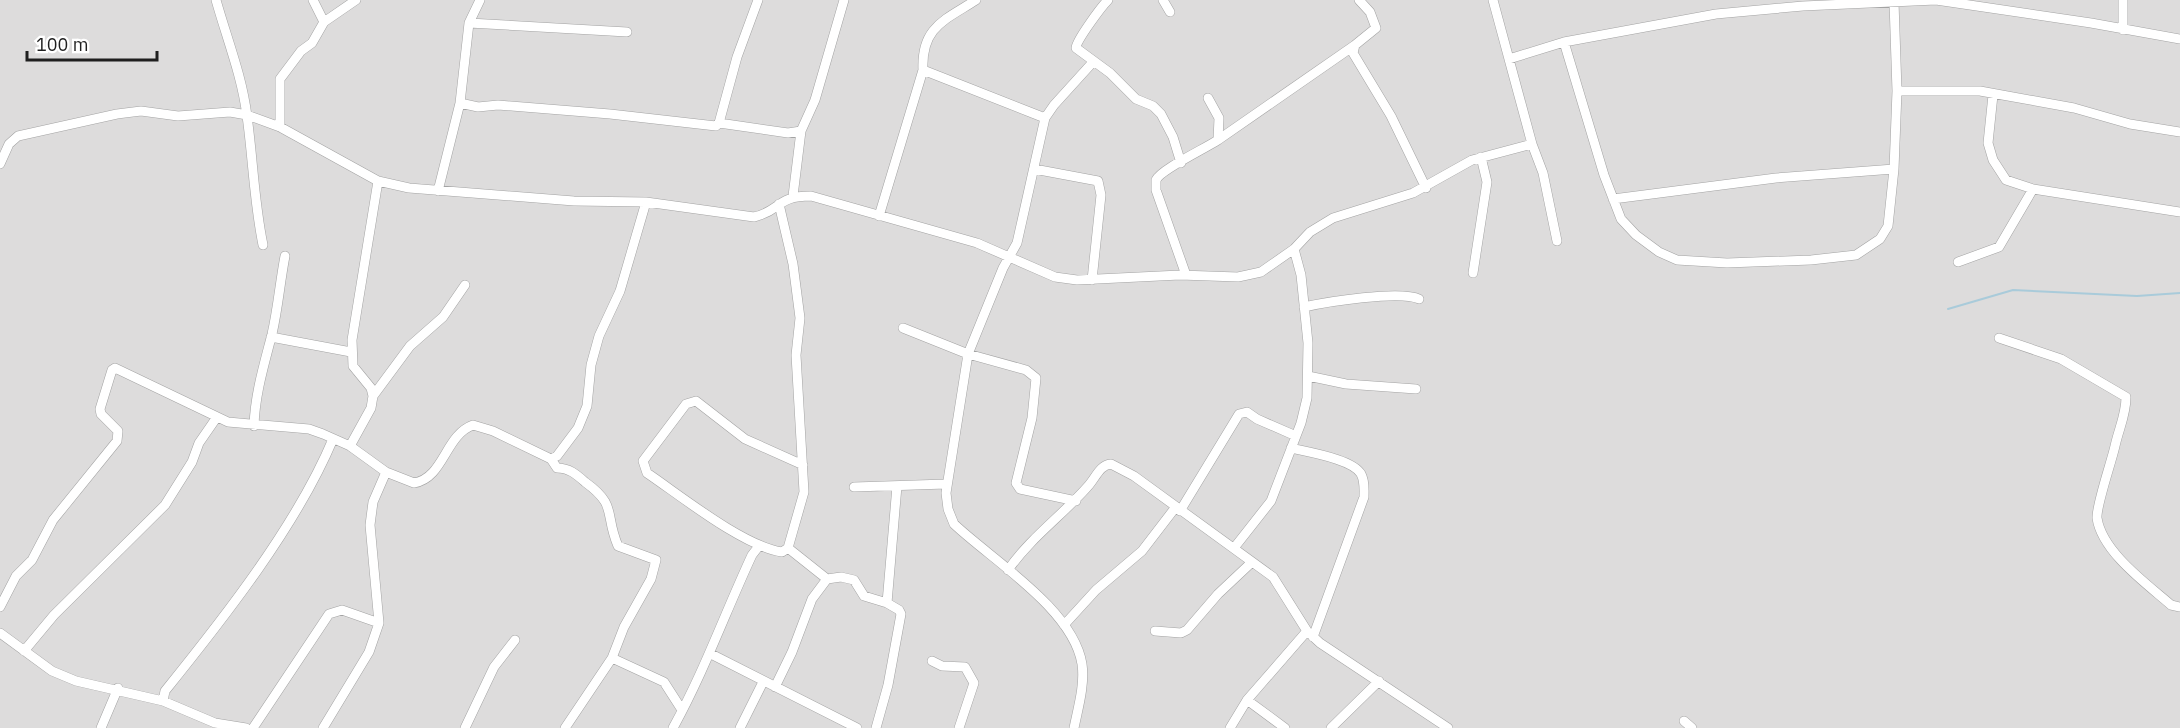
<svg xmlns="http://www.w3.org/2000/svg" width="2180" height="728" font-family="'IBM Plex Sans',sans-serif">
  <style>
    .residential { fill: #dddcdc }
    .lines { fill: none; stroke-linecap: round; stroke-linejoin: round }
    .stream { stroke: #a9cbda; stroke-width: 2 }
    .minor-casing { stroke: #a3a3a3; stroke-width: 10 }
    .minor { stroke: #fff; stroke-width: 9 }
  </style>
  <rect width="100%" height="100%" fill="#efede6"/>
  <!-- residential -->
  <path class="residential" d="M0,0h2180v728h-2180z"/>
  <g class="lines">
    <!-- stream -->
    <path class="stream" d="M1948,309l65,-19 124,6 43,-3"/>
    <!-- minor casing -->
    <g class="minor-casing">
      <path id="minor" d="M216,0c11,39 26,76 31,116 6,43 7,86 16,129
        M1108,0c-7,7 -32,41 -32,48l34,25 26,26 17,7 8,8 12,23 8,26
        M1163,0l7,12
        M1359,0l11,12 6,16 -21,17 -2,8 38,63 35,72
        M1493,0l39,144 11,29 14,68
        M324,22l32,-22
        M469,23l158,9
        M2123,30v-30
        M1564,42l40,133 17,44 15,16 23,17 18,8 50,3 84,-3 45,-5 24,-16 8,-13 6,-57 3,-78 -3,-89
        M1509,59l55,-17 152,-28 87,-8 133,-6 155,23 89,16
        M923,70l122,48
        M1897,91h83l94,17 56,16 50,8
        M1993,95l-5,48 5,17 13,20 27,9 147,23
        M460,103l18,4 20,-2 112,9 106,12 3,-3 18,-66 21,-57
        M719,123l69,10 13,-2 14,-31 29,-100
        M280,127v-48l21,-28 11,-8 12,-21 -11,-22
        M1218,140l137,-95
        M0,164l9,-20 9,-8 99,-22 24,-3 37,5 52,-4 17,3 33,12 98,54 31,7 165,13 72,1 108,15c27,-6 22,-21 57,-21l166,47 78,34 22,3 103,-5 58,2 23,-5 33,-23 16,-17 23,-14 80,-25 59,-33 60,-16
        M1034,169l64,12 3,14 -9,85
        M438,191l22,-88 9,-80 11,-23
        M793,196l8,-65
        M1613,199l163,-21 118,-9
        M779,204l14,60 7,54 -4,37 8,137 -16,56 -6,4c-39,-6 -101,-56 -135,-79l-4,-12 43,-57 10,-3 49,38 58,26
        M879,216l44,-146c-2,-43 22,-50 53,-70
        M1958,262l41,-15 34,-58
        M1473,273l14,-91 -6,-25
        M1186,275l-30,-85v-10c4,-10 48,-31 62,-40l1,-22 -11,-20
        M1304,307c22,-5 96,-17 115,-8
        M903,328l65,26 58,16 10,8 -4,40 -16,65 4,6 56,12
        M271,337l80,15
        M1999,338l62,21 65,38c0,18 -7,31 -11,49 -3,14 -19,60 -18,72 5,34 50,66 74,87l9,2
        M1308,376l38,8 70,5
        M373,396l37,-50 33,-29 22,-32
        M254,426c1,-32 10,-61 18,-92 6,-26 8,-52 13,-78
        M350,446l21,-38 2,-12 -2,-8 -18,-22 -1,-26 26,-159
        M1291,448c16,4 62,11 70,26 4,7 3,15 3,23l-51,140
        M551,459l6,-3 21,-28 9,-22 4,-41 8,-29 21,-45 26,-89
        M854,487l92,-3
        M1180,511l59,-97 8,-2 10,7 39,17
        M788,548l39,31
        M1234,548l37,-47 30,-78 6,-25 1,-55 -7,-68 -7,-26
        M1008,570c23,-33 55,-55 81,-85 7,-8 11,-20 22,-21l23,12 139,101 34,54 13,12 128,85
        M0,607l16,-31 16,-16 21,-40 64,-79 1,-10 -17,-17 -1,-5 12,-39 3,-2 113,54 81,7 14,5 27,12 36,26 28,11c30,-5 31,-48 59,-58l20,6 58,28 6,9c12,0 19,6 28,14 33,24 19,31 33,64l38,14 -5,19 -27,48 -12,31 -47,70
        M1064,625l32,-35 46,-39 33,-43
        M1155,631l26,2 6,-3 31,-36 34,-32
        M0,633l52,38 24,10 87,20 52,22 31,5
        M24,651l30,-36 111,-110 27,-43 7,-19 18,-26
        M711,654l146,74
        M612,658l52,24 18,28
        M932,661l10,5 23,1 9,16 -15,45
        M775,687l17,-35 20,-53 15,-20 14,-2 13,3 10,16 23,7 10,-117
        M1247,700l38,28
        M163,701l2,-10c59,-73 132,-166 168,-252
        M1684,721l8,7
        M101,728l17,-40
        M253,728l76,-114 13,-4 37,13
        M323,728l46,-76 10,-29 -9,-98 3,-23 13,-30
        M465,728l29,-61 21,-27
        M673,728c31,-56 52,-115 79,-173l7,-9
        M740,728l23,-46
        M876,728l12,-43 13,-71 -2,-4 -12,-7
        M1074,728c4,-20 11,-43 8,-64 -9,-55 -90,-104 -128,-140l-6,-15 -2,-16 22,-139 35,-86 14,-25 28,-125 9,-13 39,-43
        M1230,728l17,-28 60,-69
        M1331,728l48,-47"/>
    </g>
    <!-- minor -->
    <use href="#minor" class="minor"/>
  </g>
  <!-- scale -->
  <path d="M27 51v9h130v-9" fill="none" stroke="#1f1f1f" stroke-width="3"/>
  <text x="36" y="51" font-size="18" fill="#1f1f1f" stroke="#ffffff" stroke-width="4.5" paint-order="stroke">100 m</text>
</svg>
